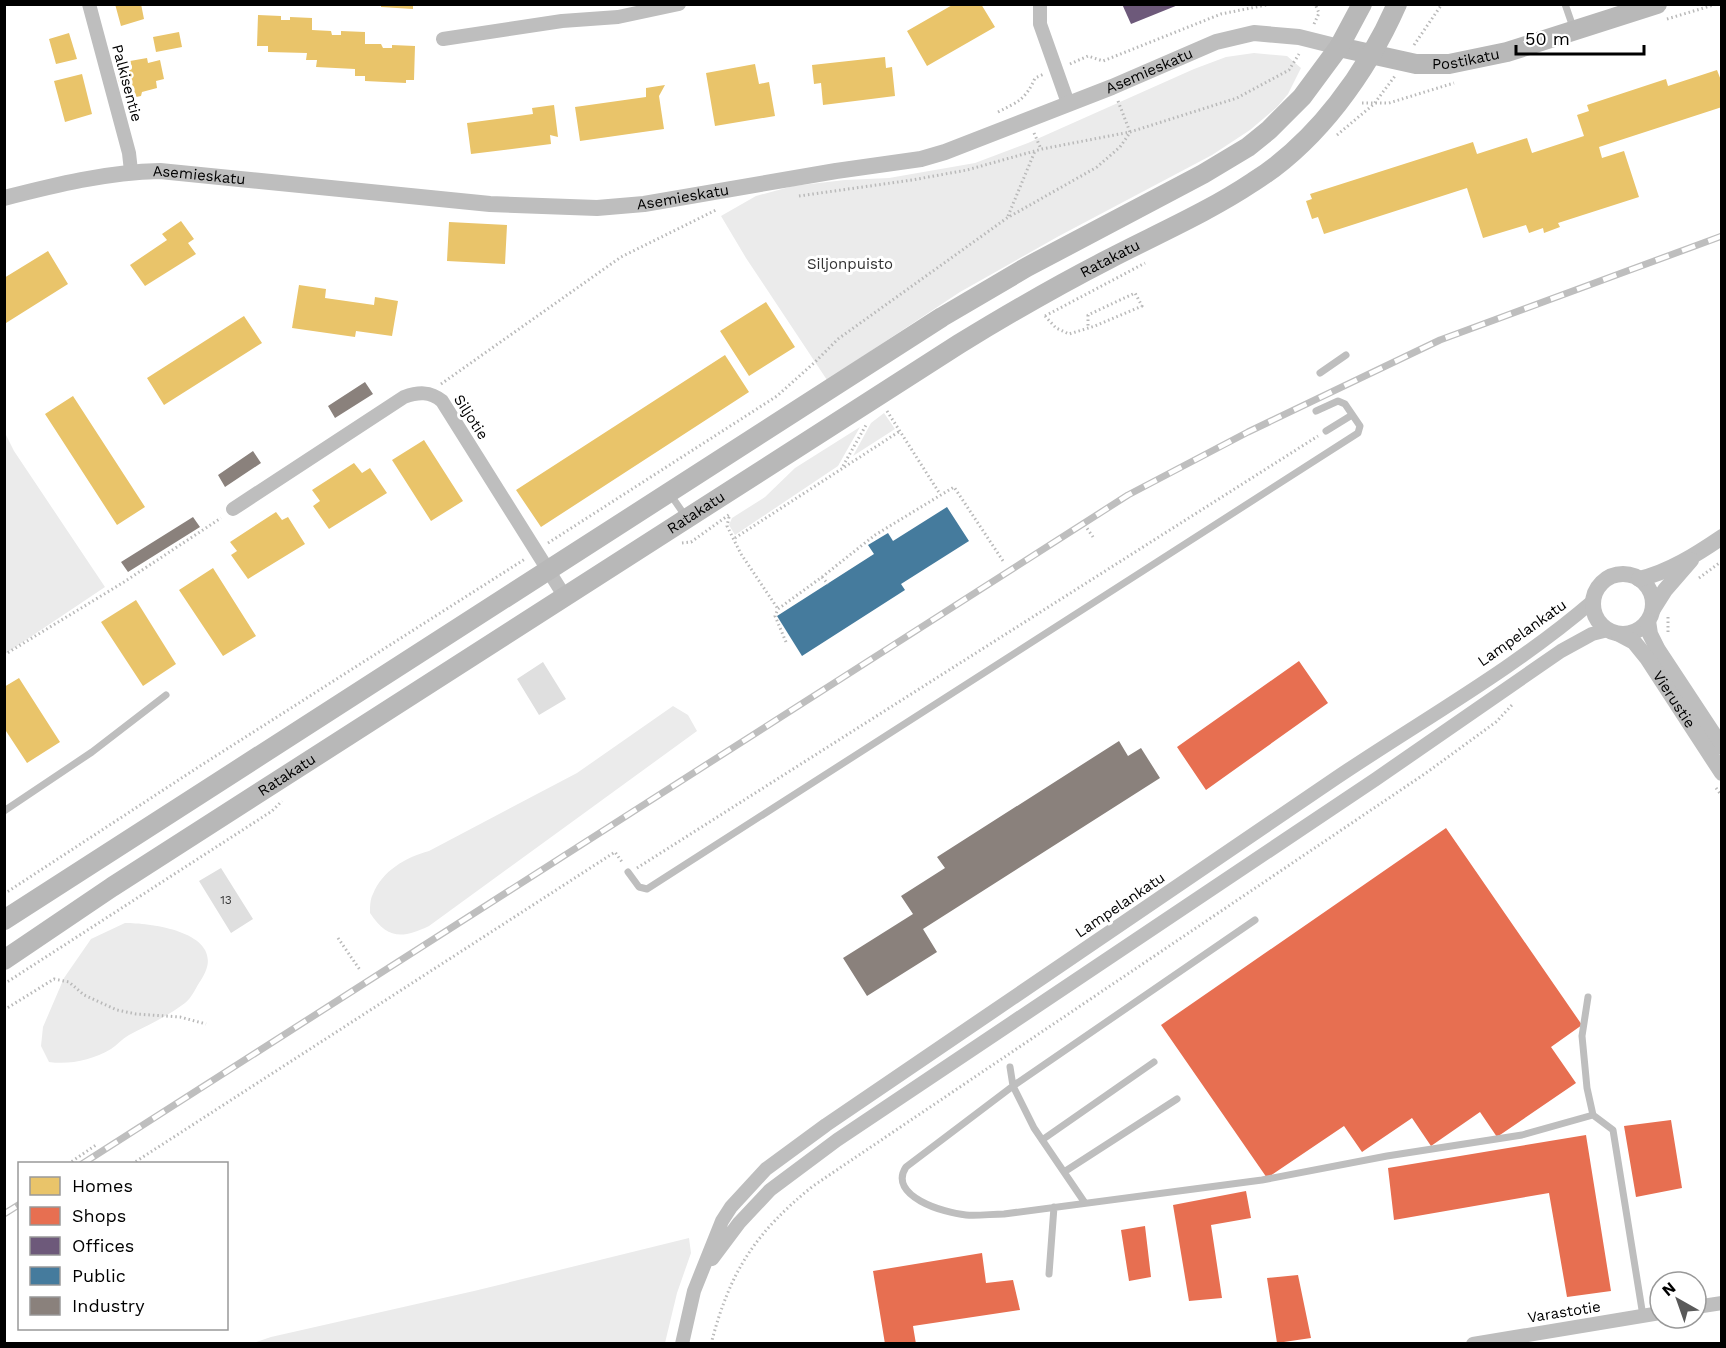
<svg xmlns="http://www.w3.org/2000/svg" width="1726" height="1348" font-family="'Work Sans',sans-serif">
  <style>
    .green { fill: #ebebeb }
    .homes { fill: #e9c46a }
    .shops { fill: #e76f51 }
    .offices { fill: #6d597a }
    .public { fill: #457b9d }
    .industry { fill: #8a817c }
    .building { fill: #dfdfdf }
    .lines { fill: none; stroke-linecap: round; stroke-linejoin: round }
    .path { stroke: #b9b9b9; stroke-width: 3; stroke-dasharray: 1.5 3; stroke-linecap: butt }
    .service { stroke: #bebebe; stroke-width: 7 }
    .minor { stroke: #bebebe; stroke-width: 14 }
    .tertiary { stroke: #bebebe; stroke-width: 16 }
    .secondary { stroke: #b8b8b8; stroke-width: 20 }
    .rail-casing { stroke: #bebebe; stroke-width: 7 }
    .rail { stroke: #fff; stroke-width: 4.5; stroke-dasharray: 14; stroke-linecap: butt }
    .labels { text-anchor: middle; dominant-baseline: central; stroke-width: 6; stroke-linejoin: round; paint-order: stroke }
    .number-label { font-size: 12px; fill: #383838 }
    .street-label { font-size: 15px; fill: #000; stroke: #fff }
    .park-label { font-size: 15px; fill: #323232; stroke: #fff }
  </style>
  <rect width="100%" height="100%" fill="#fff"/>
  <!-- green -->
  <path class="green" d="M1254,53l33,3 14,12 -13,26 -11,13 -27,23 -38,25 -153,81 -99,56 -133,88 -81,-122 -25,-42 35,-20 37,-10 52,-6 44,-2 86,-15 53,-20 166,-74 32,-12z
    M884,413l11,16 -42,27 18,-33z
    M860,427l-22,39 -103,69 -6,-10 3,-7 33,-21 30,-29z
    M5,433l9,18 91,136 -100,67z
    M673,706l15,9 9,16 -268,195c-27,13 -42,13 -59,-13 0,-6 0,-14 3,-19 9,-23 33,-37 56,-43l148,-78z
    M125,923c30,0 106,11 76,57 -5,7 -9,18 -16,23 -17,13 -37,22 -56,32 -7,4 -12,10 -18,14 -19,11 -41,16 -62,13l-8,-16 2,-19 21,-49 27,-39z
    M689,1238l2,15 -14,40 -12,50h-412l18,-6 203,-46z"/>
  <!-- homes -->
  <path class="homes" d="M115,4h26l3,15 -23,7z
    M381,4h32v5l-32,-2z
    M954,4h27l14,23 -68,39 -20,-35z
    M258,15l23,1v4h9v-3l22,1v12l19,1 1,4h9v-4l24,1v12h16l2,4h9v-3l23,1 -1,34h-8v3l-41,-2v-5h-10v-7l-39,-2 1,-7h-11l1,-7 -39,-1v-6h-11z
    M179,32l3,15 -26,5 -3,-15z
    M69,33l8,26 -21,5 -7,-25z
    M885,57l1,11 6,-1 3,29 -72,9 -2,-22 -7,1 -2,-19z
    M147,58l1,5 12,-3 4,19 -8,2 1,7 -15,4 -1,4 -14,3 -3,-15 -4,1 -3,-9 5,-1 -1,-5 11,-2 -2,-7z
    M755,64l4,20 10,-2 6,34 -60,10 -9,-53z
    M1717,70l5,13v24l-123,40 3,11 22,-7 15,46 -81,26 2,4 -16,6 -1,-5 -14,5 -3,-8 -43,13 -16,-50 -143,46 -6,-17 -6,2 -6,-18 6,-2 -2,-5 163,-52 4,12 50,-16 5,15 52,-17 -7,-21 12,-4 -2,-6 79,-26 2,7z
    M82,74l10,40 -27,8 -11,-41z
    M665,85l-6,11 5,33 -84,12 -5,-34 71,-10v-9z
    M554,105l4,32 -8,-2 1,9 -80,10 -4,-31 66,-9 -1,-6z
    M181,221l13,18 -6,4 8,11 -51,32 -15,-21 37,-25 -5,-6z
    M449,222l58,3 -2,39 -58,-3z
    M48,251l20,33 -62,39 -2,-4v-41z
    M299,285l27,4 -1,9 49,7 1,-8 23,4 -6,35 -36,-5 -1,6 -63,-9z
    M766,302l29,45 -46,29 -29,-45z
    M244,316l18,27 -98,62 -17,-27z
    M725,355l24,37 -208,135 -25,-37z
    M73,396l72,111 -28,18 -72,-111z
    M424,440l39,61 -32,20 -39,-61z
    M354,463l8,10 8,-5 17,25 -58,36 -16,-23 7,-5 -8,-11z
    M276,512l6,8 6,-3 17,27 -57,35 -17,-24 6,-4 -7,-9z
    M213,568l43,68 -33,20 -44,-66z
    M136,600l40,64 -33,22 -42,-64z
    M19,678l41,64 -33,21 -23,-35v-41z"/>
  <!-- shops -->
  <path class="shops" d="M1299,661l29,42 -122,87 -29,-43z
    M1446,828l136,197 -31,22 25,36 -79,54 -17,-25 -49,34 -19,-28 -50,34 -18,-26 -77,52 -106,-153z
    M1671,1120l11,68 -46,9 -12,-71z
    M1586,1135l25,156 -44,6 -18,-104 -155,27 -6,-52z
    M1246,1191l5,27 -40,7 11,73 -33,3 -16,-96z
    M1145,1226l6,51 -22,4 -8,-51z
    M982,1253l4,30 27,-3 7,30 -107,16 3,18h-31l-12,-73z
    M1298,1275l13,63 -34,5 -10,-65z"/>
  <!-- offices -->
  <path class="offices" d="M1122,4h56v1l-47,19z"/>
  <!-- public -->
  <path class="public" d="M947,507l22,34 -68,43 4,6 -103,66 -25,-40 97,-62 -6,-9 20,-12 5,8z"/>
  <!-- industry -->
  <path class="industry" d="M365,382l8,12 -38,24 -7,-12z
    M253,451l8,12 -36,24 -7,-12z
    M193,517l7,10 -72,45 -7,-10z
    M1119,741l9,15 13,-8 19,30 -237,151 14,23 -70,44 -24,-38 70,-44 -12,-18 44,-28 -8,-11z"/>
  <!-- building -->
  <path class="building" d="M543,662l23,37 -27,16 -22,-36z
    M221,868l32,51 -22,14 -32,-52z"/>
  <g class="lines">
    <!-- path -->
    <path class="path" d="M1667,19l50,-15
      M1314,24l5,-11 -4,-9
      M1414,45l28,-41
      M1070,64l18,-8 15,5 118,-47 50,-10
      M1118,101l12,31
      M1362,103h27l65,-20
      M998,112c20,-10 28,-13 37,-34l9,-4
      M1034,133l7,16
      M1337,135l37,-31 21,-28
      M799,196l113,-16 55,-10 75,-21 88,-17 107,-34 52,-28 10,-16
      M1008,216l27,-65
      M1045,316l100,-53
      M1045,316l11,12 13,6 26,-8 47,-20 -7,-13 -47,22v13
      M441,384l180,-127 95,-47
      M887,411l53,83
      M843,466l23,-41
      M729,517l-2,9 14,28 37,55
      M1082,521l11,16
      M735,538l165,-107
      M548,543l229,-147 37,-33 24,-24 169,-121 90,-51 23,-20 9,-13
      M682,543l9,-1 39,-28
      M822,577l6,7
      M1699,578l23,-17
      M1668,632v-15
      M786,642l-11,-26 3,-7 44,-32 53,-42 79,-48 49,74
      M4,655l120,-73 97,-64
      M1716,788l6,8
      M637,868l681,-432
      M4,894l196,-128 325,-207
      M338,938l22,32
      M4,984l268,-173 10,-10
      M4,1010l50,-31 15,3 15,13 33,15 19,4 44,3 26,7
      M68,1164l28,-19
      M132,1164l483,-312 7,10
      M711,1344c19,-73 44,-111 102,-158l613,-413 70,-51 16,-17"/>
    <!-- service -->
    <path class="service" d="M1565,4l8,23
      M1320,373l26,-18
      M1326,431l26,-16
      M670,494l16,23
      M4,811l88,-59 74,-57
      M628,872l11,15 8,2 711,-456 2,-7 -15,-22 -7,-3 -22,10
      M1255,920l-242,166 -107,81c-19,29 38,46 60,48 12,1 26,-1 38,-1l258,-34 125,-24 135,-21 71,-20
      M1588,997l-6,39 5,52 6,27 20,15 30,186
      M1010,1067l3,19 21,42 51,75
      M1042,1140l112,-78
      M1064,1172l113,-73
      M1049,1274l5,-67"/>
    <!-- minor -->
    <path class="minor" d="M89,4l40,149 2,18
      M1040,4v20l28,79
      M443,39l119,-18 56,-4 61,-13
      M233,509l171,-112c14,-5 26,-6 38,4l123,196
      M712,1259l27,-36 31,-33 67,-50 539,-361 185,-128 31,-17 16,-4
      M1696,1307l26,-4
      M682,1344l12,-53 28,-70 9,-14 35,-38 60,-44c170,-116 340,-231 510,-347 86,-58 178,-109 257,-177
      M1473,1344l187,-31"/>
    <!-- tertiary -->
    <g class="tertiary">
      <path id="s1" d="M4,198c51,-13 103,-26 156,-27l330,33 107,4 47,-4 192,-33 85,-12 24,-7 167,-65 104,-45 38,-9 45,4 40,10"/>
      <circle cx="1623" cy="604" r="30"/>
      <path d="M1639,579c30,-7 58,-25 83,-42"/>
      <path d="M1653,609l12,-19 26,-30"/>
      <path d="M1648,621l2,13 8,16 64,97"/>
      <path id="s2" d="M1619,634l15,8 13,16 75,115"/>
    </g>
    <!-- secondary -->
    <g class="secondary">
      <path id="s3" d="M1339,47l77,17h33l58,-12 150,-48"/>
      <path d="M4,920l938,-603 85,-50 176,-93 45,-27 21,-17 33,-33 37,-50 23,-43"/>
      <path id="s4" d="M4,960l108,-73 847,-543c49,-30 99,-59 150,-85 48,-25 99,-47 144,-77 64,-40 114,-110 144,-178"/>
    </g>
    <!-- rail casing -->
    <g class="rail-casing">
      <path id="rail" d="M82,1164l1046,-669 120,-63 192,-92 282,-104
        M4,1214l16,-10"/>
    </g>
    <!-- rail -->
    <use href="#rail" class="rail"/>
  </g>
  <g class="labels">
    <!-- number labels -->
    <g class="number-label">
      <text x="226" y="900">13</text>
    </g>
    <!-- street labels -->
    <g class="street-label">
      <text stroke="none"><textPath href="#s3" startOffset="129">Postikatu</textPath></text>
      <text stroke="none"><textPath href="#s1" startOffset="1170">Asemieskatu</textPath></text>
      <text transform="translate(127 83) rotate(75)">Palkisentie</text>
      <text stroke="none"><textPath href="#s1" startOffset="198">Asemieskatu</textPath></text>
      <text stroke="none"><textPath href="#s1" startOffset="684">Asemieskatu</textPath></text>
      <text stroke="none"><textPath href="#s4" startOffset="1310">Ratakatu</textPath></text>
      <text transform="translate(471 417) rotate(57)">Siljotie</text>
      <text stroke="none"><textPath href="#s4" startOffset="824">Ratakatu</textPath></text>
      <text transform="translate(1522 633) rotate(-35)">Lampelankatu</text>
      <text stroke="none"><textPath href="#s2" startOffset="87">Vierustie</textPath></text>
      <text stroke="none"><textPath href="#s4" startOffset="338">Ratakatu</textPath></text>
      <text transform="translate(1120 905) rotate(-34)">Lampelankatu</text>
      <text transform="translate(1564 1312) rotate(-9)">Varastotie</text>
    </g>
    <!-- park labels -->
    <g class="park-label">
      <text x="850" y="264">Siljonpuisto</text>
    </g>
  </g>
  <!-- border -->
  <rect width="1726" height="1348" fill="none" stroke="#000000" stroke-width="12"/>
  <!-- legend -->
  <rect x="18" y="1162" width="210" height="168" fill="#ffffff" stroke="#999999" stroke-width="1.5"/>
  <rect x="30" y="1177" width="30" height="18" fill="#e9c46a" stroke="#999999" stroke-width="1.5"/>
  <text x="72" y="1192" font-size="18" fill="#000000">Homes</text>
  <rect x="30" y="1207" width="30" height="18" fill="#e76f51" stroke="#999999" stroke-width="1.5"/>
  <text x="72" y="1222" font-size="18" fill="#000000">Shops</text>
  <rect x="30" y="1237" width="30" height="18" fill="#6d597a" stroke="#999999" stroke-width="1.5"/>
  <text x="72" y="1252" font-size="18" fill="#000000">Offices</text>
  <rect x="30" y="1267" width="30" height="18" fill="#457b9d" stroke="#999999" stroke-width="1.5"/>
  <text x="72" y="1282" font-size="18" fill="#000000">Public</text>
  <rect x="30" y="1297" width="30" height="18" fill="#8a817c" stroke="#999999" stroke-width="1.5"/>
  <text x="72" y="1312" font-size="18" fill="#000000">Industry</text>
  <!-- north arrow -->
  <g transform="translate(1678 1300) rotate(320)"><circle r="28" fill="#ffffff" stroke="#999999" stroke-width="1.5"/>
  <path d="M0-4.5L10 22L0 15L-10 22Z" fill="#595959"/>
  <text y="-9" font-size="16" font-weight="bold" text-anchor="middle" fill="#000000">N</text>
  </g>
  <!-- scale -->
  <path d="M1516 45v9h128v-9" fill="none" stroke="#000000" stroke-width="3"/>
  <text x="1525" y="45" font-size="18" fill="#000000" stroke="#ffffff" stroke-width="4.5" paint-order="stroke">50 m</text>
</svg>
